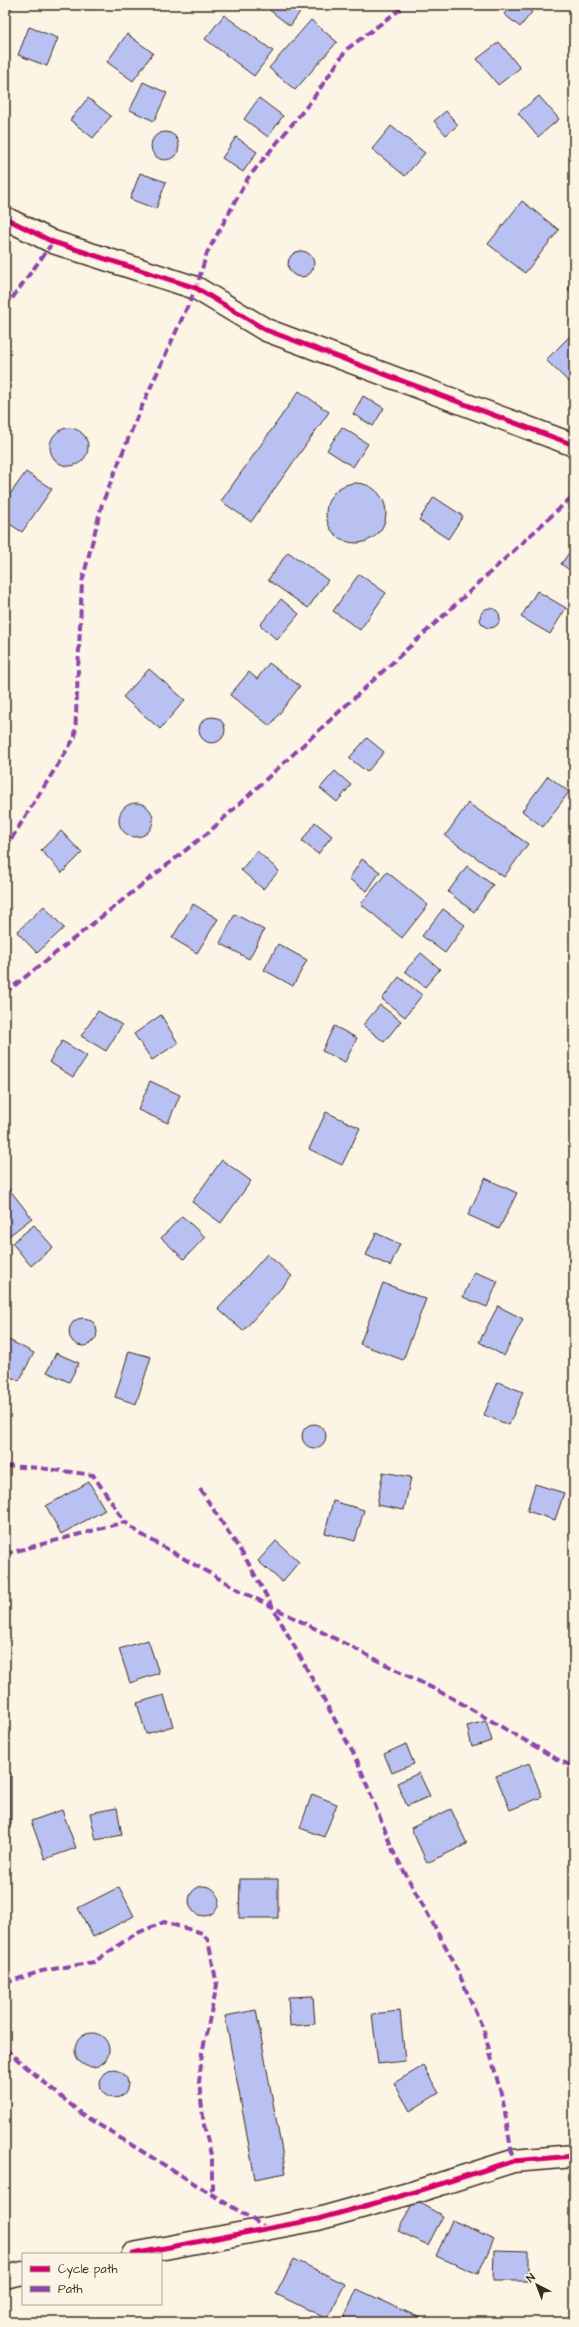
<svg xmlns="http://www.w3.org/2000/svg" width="579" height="2327" font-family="'Architects Daughter',sans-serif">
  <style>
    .building { fill: #b9c1f2; stroke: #3b2a1e }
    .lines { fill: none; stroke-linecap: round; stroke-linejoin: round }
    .street-casing { stroke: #3b2a1e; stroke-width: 25 }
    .street { stroke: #fcf5e5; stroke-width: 22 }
    .quiet { stroke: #8e44ad; stroke-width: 4; stroke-dasharray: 8 4; stroke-linecap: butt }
    .cycleway-casing { stroke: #fcf5e5; stroke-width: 8 }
    .cycleway { stroke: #d6006c; stroke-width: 5 }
  </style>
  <rect width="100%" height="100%" fill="#fcf5e5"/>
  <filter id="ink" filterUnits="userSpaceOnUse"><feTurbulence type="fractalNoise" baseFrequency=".025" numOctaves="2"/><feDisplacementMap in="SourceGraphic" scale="8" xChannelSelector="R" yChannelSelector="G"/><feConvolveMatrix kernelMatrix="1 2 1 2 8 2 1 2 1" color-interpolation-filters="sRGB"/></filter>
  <g filter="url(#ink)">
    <!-- building -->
    <path class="building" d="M5,5h8l-8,19z
      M263,5h42l-15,21z
      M512,5h11l9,7 -12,15 -16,-13z
      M224,15l49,36 -19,25 -49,-37z
      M311,20l26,22 -42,48 -26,-22z
      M29,27l29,11 -11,28 -29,-11z
      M127,34l26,19 -20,28 -26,-19z
      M499,42l21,26 -22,17 -21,-26z
      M143,82l24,11 -13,28 -24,-11z
      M539,96l20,23 -21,18 -20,-24z
      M88,98l23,18 -18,22 -23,-18z
      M259,98l24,18 -15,21 -24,-18z
      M446,111l12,14 -12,10 -12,-14z
      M391,126l34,27 -20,23 -33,-27z
      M151 146a14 14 0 1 1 28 0a14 14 0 1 1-28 0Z
      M236,137l21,15 -14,20 -21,-14z
      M140,173l26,9 -10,27 -26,-10z
      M522,201l37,29 -34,43 -37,-29z
      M288 264a13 13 0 1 1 26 0a13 13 0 1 1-26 0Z
      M574,282v13l-6,-6z
      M574,332v55l-28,-27z
      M299,391l30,21 -78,110 -30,-21z
      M363,396l21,12 -11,18 -20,-12z
      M342,427l26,17 -15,23 -26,-17z
      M50 447a19 19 0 1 1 38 0a19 19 0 1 1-38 0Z
      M26,472l26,17 -30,43 -17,-11v-20z
      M326 513a30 30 0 1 1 60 0a30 30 0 1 1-60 0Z
      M434,497l29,19 -15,23 -29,-19z
      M574,546v27l-13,-9z
      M288,552l40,28 -20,28 -40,-28z
      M359,574l27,19 -26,37 -27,-19z
      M537,591l29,17 -16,26 -29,-17z
      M281,599l18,15 -22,26 -17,-15z
      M480 618a10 10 0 1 1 20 0a10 10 0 1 1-20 0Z
      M269,663l31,23 -30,40 -40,-31 19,-23 8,7z
      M149,669l36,31 -25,29 -37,-32z
      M199 730a13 13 0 1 1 26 0a13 13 0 1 1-26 0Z
      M367,738l17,14 -17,20 -18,-14z
      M5,747l6,13 -6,10z
      M335,771l16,14 -14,17 -17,-14z
      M548,776l21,16 -26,35 -21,-16z
      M468,803l60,41 -24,33 -59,-41z
      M119 820a17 17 0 1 1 34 0a17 17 0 1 1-34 0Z
      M315,822l17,14 -14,18 -16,-13z
      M61,831l21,22 -20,20 -21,-23z
      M257,851l22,20 -16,18 -22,-19z
      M362,859l18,13 -13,19 -18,-12z
      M467,866l26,19 -19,27 -26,-20z
      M387,872l41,33 -26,33 -41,-34z
      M193,904l25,15 -21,34 -25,-15z
      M44,906l20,22 -27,25 -20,-21z
      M443,909l22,16 -20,28 -23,-17z
      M235,914l29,16 -15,29 -29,-16z
      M278,944l29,16 -14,26 -29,-16z
      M421,953l19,16 -15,18 -20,-16z
      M399,977l23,18 -17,22 -23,-18z
      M380,1005l21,16 -17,21 -21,-17z
      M98,1011l24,14 -16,26 -25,-15z
      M161,1015l17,28 -26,17 -18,-26z
      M334,1026l23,12 -12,24 -23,-11z
      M62,1041l25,15 -14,21 -24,-15z
      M150,1081l30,14 -12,28 -30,-13z
      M326,1112l34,16 -18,37 -33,-16z
      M222,1160l29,21 -30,42 -29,-21z
      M485,1178l32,15 -18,36 -31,-14z
      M5,1184l27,34 -27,21z
      M182,1216l23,21 -21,22 -23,-21z
      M34,1225l19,22 -22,19 -19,-23z
      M376,1233l24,11 -10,22 -24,-11z
      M267,1254l25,22 -49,55 -25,-22z
      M474,1272l24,9 -11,26 -24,-10z
      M383,1283l43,16 -23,61 -43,-16z
      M498,1306l25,13 -19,37 -25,-14z
      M69 1332a14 14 0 1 1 28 0a14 14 0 1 1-28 0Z
      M7,1339l27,14 -15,28 -14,-7v-30z
      M129,1351l22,6 -15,47 -21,-7z
      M56,1353l23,10 -10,19 -22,-10z
      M498,1382l25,10 -14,33 -25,-10z
      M302 1436a12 12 0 1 1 24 0a12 12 0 1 1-24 0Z
      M383,1472l28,5 -7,33 -27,-5z
      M89,1482l16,28 -44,24 -15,-28z
      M535,1484l29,9 -9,27 -28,-9z
      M333,1501l31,9 -9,31 -30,-8z
      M276,1541l23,21 -17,20 -24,-21z
      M148,1640l11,33 -29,10 -11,-34z
      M164,1695l9,31 -27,8 -9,-31z
      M486,1721l6,20 -20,6 -5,-21z
      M406,1744l8,20 -22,9 -8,-19z
      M529,1763l13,34 -32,13 -14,-34z
      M5,1773h6v52h-6z
      M419,1773l11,23 -23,10 -10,-23z
      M312,1794l25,10 -13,33 -24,-9z
      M117,1808l5,27 -26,5 -6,-27z
      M451,1809l16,35 -40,19 -16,-35z
      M62,1810l14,38 -31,11 -14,-38z
      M240,1879h38v39h-39z
      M189 1901a15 15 0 1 1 30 0a15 15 0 1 1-30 0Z
      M119,1887l15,29 -41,21 -15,-29z
      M313,1996l2,28 -25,2 -2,-29z
      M256,2010l30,163 -31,6 -30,-163z
      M400,2011l5,50 -27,3 -6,-50z
      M75 2050a17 17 0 1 1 34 0a17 17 0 1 1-34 0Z
      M423,2066l16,27 -29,18 -16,-28z
      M100 2084a14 14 0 1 1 28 0a14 14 0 1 1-28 0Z
      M414,2200l29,16 -15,29 -30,-14z
      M452,2220l42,19 -16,35 -42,-18z
      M494,2250l35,1v30h-36z
      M294,2259l51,25 -18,35 -51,-25z
      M357,2289l72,33h-87z"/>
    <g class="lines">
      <!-- street casing -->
      <g class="street-casing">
        <path id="street" d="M5,218l48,24 143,46 70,42 308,115
          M133,2254l185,-35 97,-27 98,-31 61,-5
          M5,2277l18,-4"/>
      </g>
      <!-- street -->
      <use href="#street" class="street"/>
      <!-- quiet -->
      <path class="quiet" d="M5,308l48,-66
        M5,849l70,-112 7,-155 20,-78 35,-87 59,-129 11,-35 41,-75 64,-78 35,-51 59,-44
        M5,993l205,-162 364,-336
        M5,1466l35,2 53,7 32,47
        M200,1489l46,70 111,201 37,93 59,107 31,71 19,70 10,60
        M5,1554l120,-32 14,11 100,57 213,108 110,64 12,4
        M5,1983l37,-12 52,-9 41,-28 29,-12 38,11 6,7 9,45 -15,68 -3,30 5,42 8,34v36
        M5,2049l78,66 185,114"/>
      <!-- cycleway casing -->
      <g class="cycleway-casing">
        <path id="cycleway" d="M5,218l48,24 143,46 70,42 308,115
          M133,2254l185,-35 97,-27 98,-31 61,-5"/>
      </g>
      <!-- cycleway -->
      <use href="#cycleway" class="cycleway"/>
    </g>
  </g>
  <!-- margin -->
  <rect width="579" height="2327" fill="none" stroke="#fcf5e5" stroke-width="20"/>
  <rect x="10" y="10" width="559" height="2307" fill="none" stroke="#3b2a1e" stroke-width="1.5" filter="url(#ink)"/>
  <!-- legend -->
  <rect x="22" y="2253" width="140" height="52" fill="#fcf5e5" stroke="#afa495"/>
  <rect x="30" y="2266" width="20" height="6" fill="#d6006c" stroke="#afa495"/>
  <text x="58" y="2273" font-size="12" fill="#3b2a1e">Cycle path</text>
  <rect x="30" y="2286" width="20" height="6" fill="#8e44ad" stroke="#afa495"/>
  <text x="58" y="2293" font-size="12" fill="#3b2a1e">Path</text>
  <!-- north arrow -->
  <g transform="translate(537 2285) rotate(318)" stroke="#fcf5e5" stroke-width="3" paint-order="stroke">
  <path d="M0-3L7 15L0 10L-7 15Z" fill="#3b2a1e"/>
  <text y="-6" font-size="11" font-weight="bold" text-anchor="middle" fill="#3b2a1e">N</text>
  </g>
</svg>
